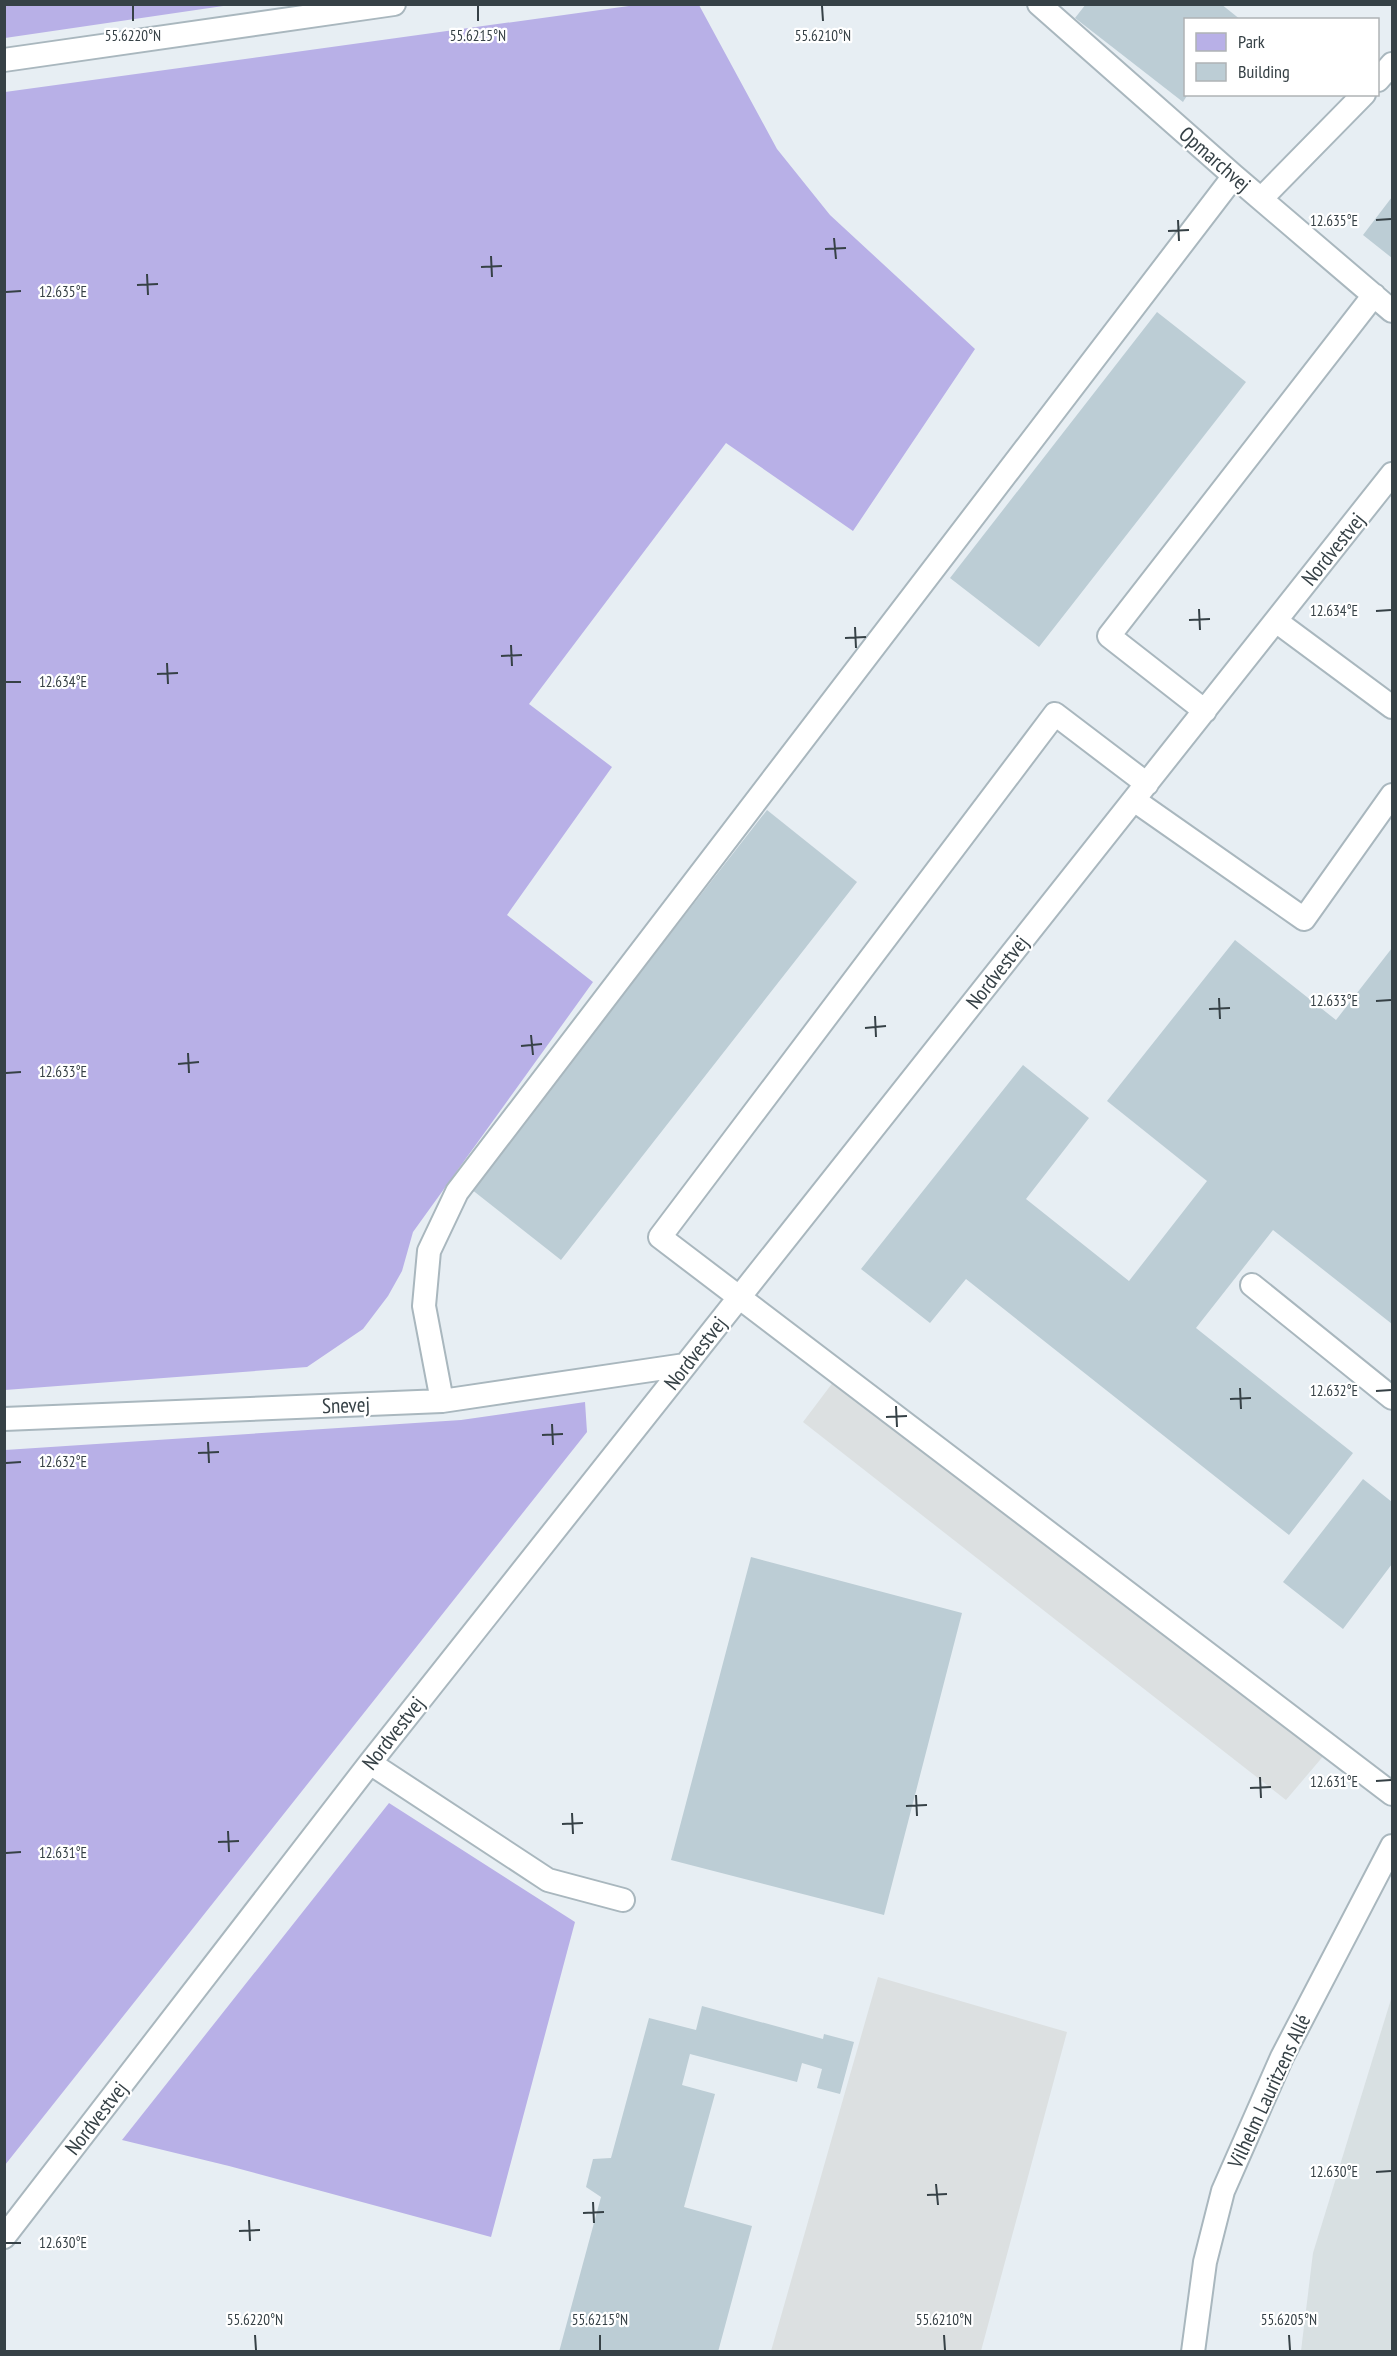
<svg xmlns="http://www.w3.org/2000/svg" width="1397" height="2356" font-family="'PT Sans Narrow',sans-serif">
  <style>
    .industrial { fill: #d8e0e2 }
    .green { fill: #b8b0e7 }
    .parking { fill: #dce0e1 }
    .building { fill: #bccdd5 }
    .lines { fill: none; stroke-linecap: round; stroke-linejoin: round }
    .service-casing { stroke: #a9b7be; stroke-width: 26 }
    .service { stroke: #fff; stroke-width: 22 }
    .ticks { fill: none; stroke: #364146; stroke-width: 2 }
    .labels { text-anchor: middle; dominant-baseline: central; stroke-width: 4.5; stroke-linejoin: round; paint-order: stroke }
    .street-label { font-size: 21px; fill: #364146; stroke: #fff }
    .ticks-label { font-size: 15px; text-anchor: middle; fill: #364146; stroke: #fff; stroke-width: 4.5; stroke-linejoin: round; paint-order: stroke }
  </style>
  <rect width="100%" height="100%" fill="#e7eef3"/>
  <!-- industrial -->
  <path class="industrial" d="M1392,1996v355h-91l12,-98z"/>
  <!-- green -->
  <path class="green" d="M5,4h225v1l-225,33z
    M636,5h63l78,144 53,66 145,134 -122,182 -127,-88 -197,261 83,63 -105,148 86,67 -180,250 -11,39 -14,25 -25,33 -56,38 -302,23v-1298z
    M585,1402l2,30 -582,733v-715l456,-30z
    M389,1803l186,119 -84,315 -262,-71 -107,-26z"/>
  <!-- parking -->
  <path class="parking" d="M840,1373l491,374 -45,53 -483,-378z
    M878,1977l189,55 -86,319h-210z"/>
  <!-- building -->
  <path class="building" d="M1086,4h135l20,16h-55v74h2l-5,8 -108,-84z
    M1392,197v61l-29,-23z
    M1157,312l89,70 -207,265 -89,-69z
    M767,810l90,72 -296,378 -90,-71z
    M1235,940l101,80 56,-72v376l-119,-94 -77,98 157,125 -64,82 -323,-256 -36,44 -69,-54 162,-204 66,53 -63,81 103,82 78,-100 -100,-80z
    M1363,1479l29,23v62l-49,65 -60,-47z
    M751,1557l211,56 -78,302 -213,-55z
    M702,2006l121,33 1,-5 30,8 -14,52 -23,-6 5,-19 -20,-6 -5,19 -107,-28 -8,31 33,9 -31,113 68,19 -34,126h-159l42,-155 -15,-10 7,-28 18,-1 38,-140 47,12z"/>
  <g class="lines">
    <!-- service casing -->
    <g class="service-casing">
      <path id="service" d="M1039,4l195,172 158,135
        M4,60l390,-56
        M1378,80l14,-16
        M1261,199l103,-105
        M1276,621l116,86
        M1205,711l-96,-75 265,-341
        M1147,784l-92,-70 -395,523 732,557
        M1134,800l170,119 88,-124
        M1252,1285l140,113
        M442,1401l-18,-95 5,-55 28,-59 777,-1016
        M4,1419l438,-18 243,-36
        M370,1763l178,117 75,20
        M4,2237l366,-474 1022,-1289
        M1193,2352l12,-90 18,-71 59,-134 110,-211"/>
    </g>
    <!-- service -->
    <use href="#service" class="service"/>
  </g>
  <!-- ticks -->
  <path class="ticks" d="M133,6v15M478,6v15M822,6l1,15M1178,220l1,21M1376,220l15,-1M1168,231l21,-1M834,238l2,21M825,249l21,-1M491,256l1,21M481,267l21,-1M147,274l1,21M137,285l21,-1M6,292l15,-1M1199,609l1,21M1376,611l15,-1M1189,620l21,-1M855,627l1,21M845,638l21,-1M511,645l1,21M501,656l21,-1M167,663l1,21M157,674l21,-1M6,682h15M1219,998l1,21M1376,1001l15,-1M1209,1009l21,-1M875,1016l1,21M865,1028l21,-2M531,1035l2,20M521,1046l21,-2M188,1053l1,20M178,1064l21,-2M6,1073l15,-1M1240,1388l1,21M1376,1391l15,-1M1230,1399l21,-1M896,1406l1,21M886,1417l21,-1M552,1424l1,21M542,1435l21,-1M208,1442l1,21M198,1453l21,-1M6,1463l15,-1M1260,1777l1,21M1376,1781l15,-1M1250,1788l21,-1M916,1795l1,21M906,1806l21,-1M572,1813l1,21M562,1824l21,-1M228,1831l1,21M218,1842l21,-1M6,1853l15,-1M1376,2172l15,-1M936,2184l2,21M927,2195l20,-1M593,2202l1,21M583,2213l21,-1M249,2220l1,21M239,2231l21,-1M6,2243h15M255,2335l1,15M600,2335v15M944,2335l1,15M1289,2335l1,15"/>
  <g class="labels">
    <!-- street labels -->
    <g class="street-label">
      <text transform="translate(1215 159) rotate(41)">Opmarchvej</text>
      <text transform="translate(1333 549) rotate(-51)">Nordvestvej</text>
      <text transform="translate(997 972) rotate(-52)">Nordvestvej</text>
      <text transform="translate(695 1353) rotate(-52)">Nordvestvej</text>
      <text transform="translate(346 1405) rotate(-2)">Snevej</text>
      <text transform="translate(393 1733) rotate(-52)">Nordvestvej</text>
      <text transform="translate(1269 2091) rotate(-65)">Vilhelm Lauritzens Allé</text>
      <text transform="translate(96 2118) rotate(-52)">Nordvestvej</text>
    </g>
  </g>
  <g class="ticks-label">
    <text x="133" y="41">55.6220°N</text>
    <text x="478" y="41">55.6215°N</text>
    <text x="823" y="41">55.6210°N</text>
    <text x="1334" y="226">12.635°E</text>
    <text x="63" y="297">12.635°E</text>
    <text x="1334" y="616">12.634°E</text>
    <text x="63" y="687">12.634°E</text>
    <text x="1334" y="1006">12.633°E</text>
    <text x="63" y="1077">12.633°E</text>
    <text x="1334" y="1396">12.632°E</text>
    <text x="63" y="1467">12.632°E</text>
    <text x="1334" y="1787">12.631°E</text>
    <text x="63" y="1858">12.631°E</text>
    <text x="1334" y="2177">12.630°E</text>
    <text x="63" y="2248">12.630°E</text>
    <text x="255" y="2325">55.6220°N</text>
    <text x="600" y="2325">55.6215°N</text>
    <text x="944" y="2325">55.6210°N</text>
    <text x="1289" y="2325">55.6205°N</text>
  </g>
  <!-- border -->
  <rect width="1397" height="2356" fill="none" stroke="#364146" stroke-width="12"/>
  <!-- legend -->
  <rect x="1184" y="18" width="195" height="78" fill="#ffffff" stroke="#afb3b5" stroke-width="1.5"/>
  <rect x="1196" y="33" width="30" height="18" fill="#b8b0e7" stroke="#afb3b5" stroke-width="1.5"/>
  <text x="1238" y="48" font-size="18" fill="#364146">Park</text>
  <rect x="1196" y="63" width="30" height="18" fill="#bccdd5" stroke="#afb3b5" stroke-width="1.5"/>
  <text x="1238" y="78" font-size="18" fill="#364146">Building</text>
</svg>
